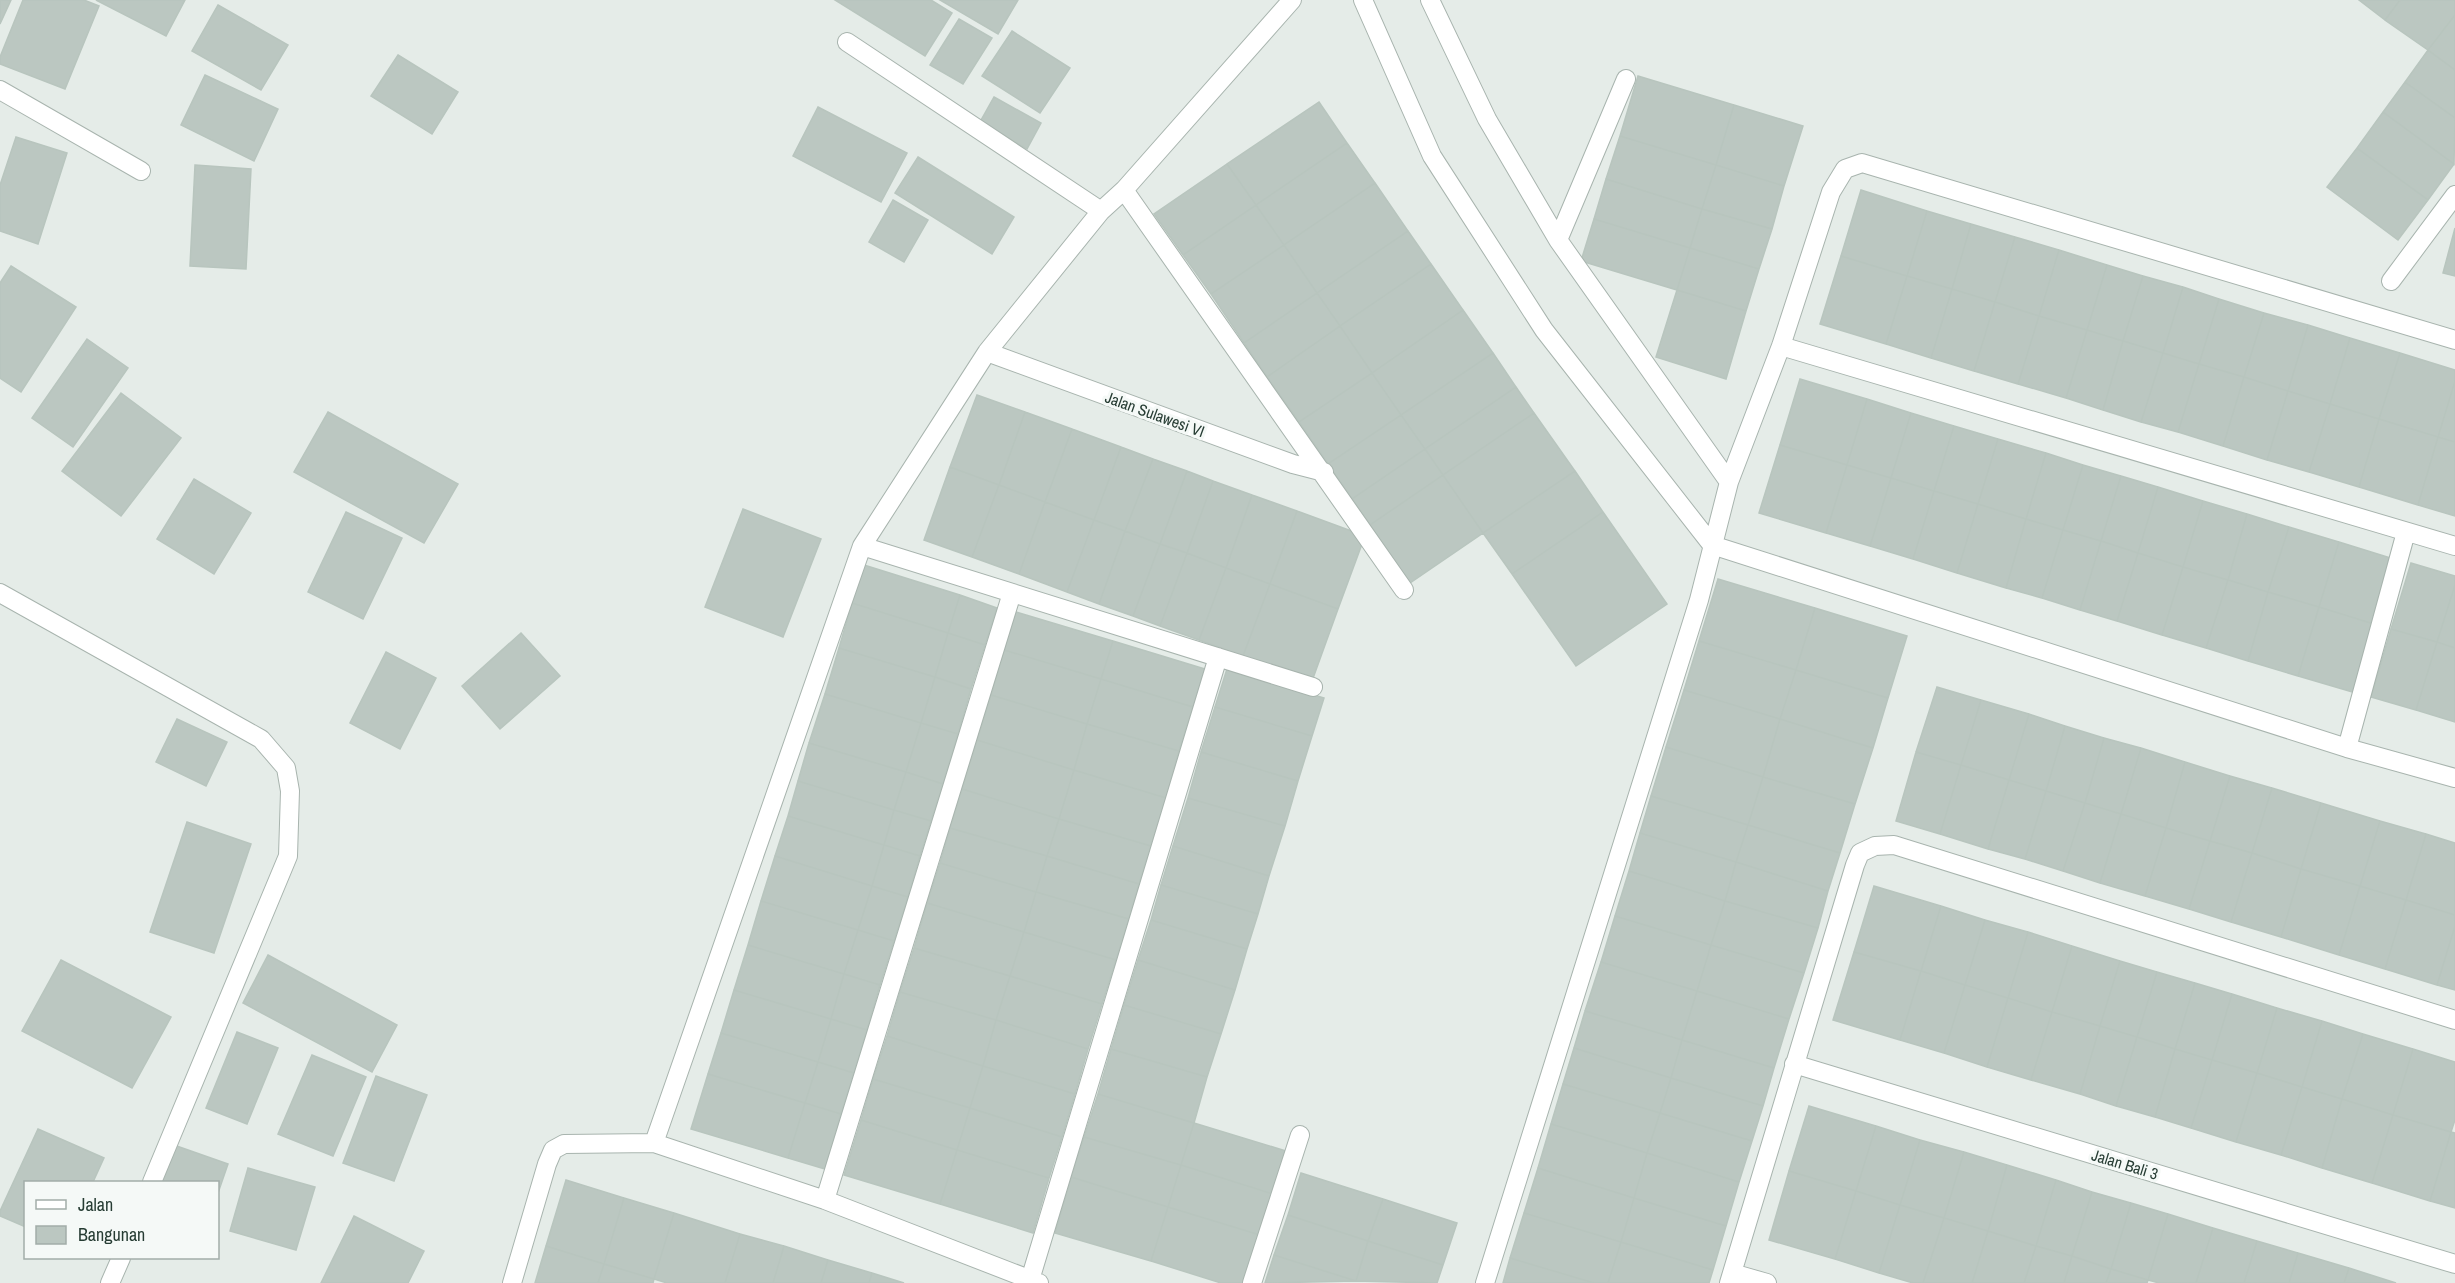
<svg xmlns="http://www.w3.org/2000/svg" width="2455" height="1283" font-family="'Archivo Narrow',sans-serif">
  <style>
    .building { fill: #bbc7c1; stroke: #b8c5be; stroke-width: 1.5 }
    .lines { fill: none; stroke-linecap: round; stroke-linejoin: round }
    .minor-casing { stroke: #a8b4ae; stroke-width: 20 }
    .minor { stroke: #fff; stroke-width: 18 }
    .labels { text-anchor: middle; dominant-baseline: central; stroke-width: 6; stroke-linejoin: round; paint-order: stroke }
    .street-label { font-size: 16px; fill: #263c33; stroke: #f5f9f7 }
  </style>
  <rect width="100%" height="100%" fill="#e5ece8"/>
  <!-- building -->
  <path class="building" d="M0,0h11l-11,24z
    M23,0h61l15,6 -34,83 -65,-25v-7z
    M96,0h89l-19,36z
    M835,0h96l21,13 -27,43z
    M940,0h78l-20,34z
    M2359,0h41l-15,20z
    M2400,0h55v15l-27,35 -43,-30z
    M218,5l70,40 -27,45 -69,-39z
    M2455,15v55l-27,-20z
    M959,19l33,19 -29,46 -33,-19z
    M1012,31l58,37 -30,45 -58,-37z
    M2428,50l27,20v48l-50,-36z
    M398,55l60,37 -26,42 -61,-38z
    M205,75l73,34 -24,52 -73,-36z
    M1638,76l96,29 -18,60 -96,-29z
    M2405,82l50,36 -1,46 -71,-52z
    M994,97l47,26 -14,26 -47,-27z
    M1319,102l28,41 -91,62 -29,-41z
    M1734,105l69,21 -19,60 -68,-21z
    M818,107l89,46 -26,49 -88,-46z
    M2383,112l71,52 -26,36 -71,-52z
    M1620,136l96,29 -14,44 -96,-30z
    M16,137l51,16 -29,91 -38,-13v-46z
    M1347,143l28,40 -91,62 -28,-40z
    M2357,148l71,52 -30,40 -71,-53z
    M918,157l96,60 -22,37 -97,-61z
    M1227,164l29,41 -73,50 -29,-41z
    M195,165l56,4 -5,100 -56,-3z
    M1716,165l68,21 -12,43 -70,-20z
    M1606,179l96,30 -12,39 -96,-29z
    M1375,183l33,48 -91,62 -33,-48z
    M1861,190l66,21 -20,65 -66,-20z
    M893,200l35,20 -24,42 -35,-20z
    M1256,205l28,40 -73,49 -28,-39z
    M1702,209l70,20 -13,40 -69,-21z
    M1927,211l44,13 -19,65 -45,-13z
    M1594,219l96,29 -13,42 -96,-29z
    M1971,224l44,13 -20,65 -43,-13z
    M2455,228v48l-12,-3z
    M1408,231l23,33 -91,62 -23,-33z
    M2015,237l44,13 -20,66 -44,-14z
    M1284,245l33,48 -73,50 -33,-49z
    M1690,248l69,21 -13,42 -69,-21z
    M2059,250l48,15 -20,65 -48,-14z
    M1841,256l66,20 -21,68 -66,-20z
    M1431,264l32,46 -91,63 -32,-47z
    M2107,265l36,11 -20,65 -36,-11z
    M11,266l65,41 -55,85 -21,-14v-95z
    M1907,276l45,13 -21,69 -45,-14z
    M2143,276l40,11 -20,66 -40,-12z
    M2183,287l36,12 -20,65 -36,-11z
    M1952,289l43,13 -21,69 -43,-13z
    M1677,290l69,21 -20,68 -70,-22z
    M1317,293l23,33 -73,51 -23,-34z
    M2219,299l45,14 -20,64 -45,-13z
    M1995,302l44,14 -21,68 -44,-13z
    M1463,310l30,43 -92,62 -29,-42z
    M2264,313l44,12 -20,66 -44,-14z
    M2039,316l48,14 -21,68 -48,-14z
    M2308,325l42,13 -20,66 -42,-13z
    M1340,326l32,47 -73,49 -32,-45z
    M2087,330l36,11 -20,69 -37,-12z
    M2350,338l50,15 -21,66 -49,-15z
    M87,339l41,29 -55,79 -41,-29z
    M2123,341l40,12 -22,69 -38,-12z
    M1493,353l23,34 -91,62 -24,-34z
    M2163,353l36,11 -21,68 -37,-10z
    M2400,353l55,17v11l-17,56 -59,-18z
    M2199,364l45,13 -21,69 -45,-14z
    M1372,373l29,42 -73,49 -29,-42z
    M2244,377l44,14 -21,69 -44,-14z
    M1800,379l67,20 -20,66 -67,-20z
    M2455,381v61l-17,-5z
    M1516,387l18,26 -91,62 -18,-26z
    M2288,391l42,13 -21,68 -42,-12z
    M121,393l60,45 -60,78 -59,-45z
    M977,395l48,17 -26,73 -49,-18z
    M1867,399l44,14 -20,65 -44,-13z
    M2330,404l49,15 -20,68 -50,-15z
    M328,412l130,72 -34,59 -130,-71z
    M1025,412l47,17 -27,73 -46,-17z
    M1534,413l41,58 -92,62 -40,-58z
    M1911,413l43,13 -20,65 -43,-13z
    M1401,415l24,34 -73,50 -24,-35z
    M2379,419l59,18 -20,68 -59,-18z
    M1954,426l44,13 -20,65 -44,-13z
    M1072,429l49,18 -27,73 -49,-18z
    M2438,437l17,5v74l-37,-11z
    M1998,439l48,14 -20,66 -48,-15z
    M1780,445l67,20 -21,68 -67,-20z
    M1121,447l32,12 -28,72 -31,-11z
    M1425,449l18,26 -73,50 -18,-26z
    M2046,453l37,12 -20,65 -37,-11z
    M1153,459l34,12 -27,73 -35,-13z
    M1847,465l44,13 -21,68 -44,-13z
    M2083,465l38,11 -20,65 -38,-11z
    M950,467l49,18 -27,72 -48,-17z
    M1187,471l26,10 -26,72 -27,-9z
    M1575,471l28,41 -91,62 -29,-41z
    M1443,475l40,58 -73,50 -40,-58z
    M2121,476l37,11 -20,66 -37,-12z
    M1891,478l43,13 -21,68 -43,-13z
    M194,479l57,34 -37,61 -57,-35z
    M1213,481l39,14 -26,73 -39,-15z
    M999,485l46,17 -26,72 -47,-17z
    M2158,487l45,14 -20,66 -45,-14z
    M1934,491l44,13 -21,69 -44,-14z
    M1252,495l45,16 -27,73 -44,-16z
    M2203,501l44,13 -19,66 -45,-13z
    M1045,502l49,18 -27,72 -48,-18z
    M1978,504l48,15 -20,69 -49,-15z
    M743,509l78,30 -38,98 -78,-30z
    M1297,511l68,25 -27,73 -68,-25z
    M346,512l56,26 -39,81 -55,-27z
    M1603,512l64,92 -91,62 -64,-92z
    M2247,514l42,13 -21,65 -40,-12z
    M2026,519l37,11 -21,68 -36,-10z
    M1094,520l31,11 -26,73 -32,-12z
    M2289,527l50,15 -20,65 -51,-15z
    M2063,530l38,11 -21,69 -38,-12z
    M1125,531l35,13 -27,72 -34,-12z
    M2101,541l37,12 -21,68 -37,-11z
    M2339,542l58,18 -20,65 -58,-18z
    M1160,544l27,9 -27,73 -27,-10z
    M1187,553l39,15 -27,72 -39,-14z
    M2138,553l45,14 -21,68 -45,-14z
    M2411,563l44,13v9l-18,57 -46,-13z
    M864,565l96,30 -12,38 -96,-30z
    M2183,567l45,13 -22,68 -44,-13z
    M1226,568l44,16 -27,72 -44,-16z
    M1718,579l97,29 -19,62 -97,-29z
    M2228,580l40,12 -20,69 -42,-13z
    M1270,584l68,25 -26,72 -69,-25z
    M2455,585v63l-18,-6z
    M2268,592l51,15 -21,69 -50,-15z
    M960,595l37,13 -12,37 -37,-12z
    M852,603l96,30 -13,44 -96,-29z
    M2319,607l58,18 -21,68 -58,-17z
    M1815,608l92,28 -19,62 -92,-28z
    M1016,612l97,29 -12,38 -97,-29z
    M2391,629l46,13 -21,68 -45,-13z
    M521,633l39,43 -60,53 -38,-43z
    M948,633l37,12 -14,44 -36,-12z
    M1113,641l92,28 -12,38 -92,-28z
    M1699,641l97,29 -16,49 -96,-29z
    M2437,642l18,6v74l-39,-12z
    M839,648l96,29 -14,46 -96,-29z
    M1004,650l97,29 -14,45 -96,-29z
    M386,652l50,26 -36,71 -50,-26z
    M1227,669l97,29 -12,38 -97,-29z
    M1796,670l92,28 -15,50 -93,-29z
    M935,677l36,12 -13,45 -37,-11z
    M1101,679l92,28 -14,44 -92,-27z
    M1937,687l44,13 -20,65 -45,-13z
    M1684,690l96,29 -17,58 -97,-30z
    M825,694l96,29 -15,49 -97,-29z
    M991,695l96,29 -13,46 -97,-30z
    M1981,700l48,14 -20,66 -48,-15z
    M1215,707l97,29 -14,45 -97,-29z
    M2029,714l36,12 -19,65 -37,-11z
    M177,719l50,23 -21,44 -50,-24z
    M1780,719l93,29 -18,56 -92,-27z
    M921,723l37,11 -15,50 -37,-12z
    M1087,724l92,27 -13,47 -92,-28z
    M2065,726l39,12 -19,65 -39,-12z
    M2104,738l37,10 -20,66 -36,-11z
    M977,740l97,30 -15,49 -97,-30z
    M809,743l97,29 -12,38 -96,-29z
    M1666,747l97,30 -15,48 -97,-29z
    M2141,748l44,14 -19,66 -45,-14z
    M1201,752l97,29 -13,45 -97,-28z
    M1916,752l45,13 -21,69 -44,-13z
    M2185,762l45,14 -20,65 -44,-13z
    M1961,765l48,15 -21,69 -48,-15z
    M1074,770l92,28 -15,48 -92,-27z
    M906,772l37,12 -12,37 -37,-11z
    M2230,776l42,12 -20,65 -42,-12z
    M1763,777l92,27 -15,49 -92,-28z
    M2009,780l37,11 -21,68 -37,-10z
    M798,781l96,29 -10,35 -96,-29z
    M2272,788l49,15 -20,66 -49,-16z
    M962,789l97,30 -12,37 -97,-28z
    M2046,791l39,12 -22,68 -38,-12z
    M1651,796l97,29 -12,37 -96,-29z
    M1188,798l97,28 -16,50 -96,-30z
    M2085,803l36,11 -21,69 -37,-12z
    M2321,803l59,18 -20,65 -59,-17z
    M894,810l37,11 -11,35 -36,-11z
    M2121,814l45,14 -21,68 -45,-13z
    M788,816l96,29 -12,41 -97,-30z
    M1059,819l92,27 -12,38 -92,-28z
    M2380,821l46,13 -20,66 -46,-14z
    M187,822l64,22 -37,109 -64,-21z
    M1748,825l92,28 -12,38 -92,-29z
    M950,828l97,28 -11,36 -96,-29z
    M2166,828l44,13 -21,68 -44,-13z
    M1640,833l96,29 -11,39 -96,-30z
    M2426,834l29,9v72l-49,-15z
    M2210,841l42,12 -21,69 -42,-13z
    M884,845l36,11 -12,41 -36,-11z
    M1173,846l96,30 -11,38 -97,-29z
    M2252,853l49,16 -20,68 -50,-15z
    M775,856l97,30 -14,44 -97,-29z
    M1047,856l92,28 -10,35 -93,-27z
    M1736,862l92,29 -10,37 -93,-27z
    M940,863l96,29 -12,40 -97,-29z
    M2301,869l59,17 -21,69 -58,-18z
    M1629,871l96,30 -14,44 -96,-29z
    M1161,885l97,29 -11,35 -96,-29z
    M872,886l36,11 -14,44 -36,-11z
    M1874,886l67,20 -20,65 -67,-19z
    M2360,886l46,14 -21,69 -46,-14z
    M1036,892l93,27 -13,41 -92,-28z
    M2406,900l49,15v11l-18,59 -52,-16z
    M761,901l97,29 -14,44 -96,-29z
    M1725,901l93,27 -14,45 -93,-28z
    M927,903l97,29 -14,44 -96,-28z
    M1941,906l44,14 -20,65 -44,-14z
    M1615,916l96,29 -14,46 -96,-29z
    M1151,920l96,29 -12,41 -97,-30z
    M1985,920l43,12 -20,66 -43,-13z
    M2455,926v64l-18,-5z
    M858,930l36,11 -14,44 -36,-11z
    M1024,932l92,28 -14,44 -92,-28z
    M2028,932l44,14 -20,66 -44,-14z
    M748,945l96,29 -13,45 -97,-29z
    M1711,945l93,28 -15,46 -92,-28z
    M2072,946l48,15 -20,65 -48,-14z
    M914,948l96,28 -14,44 -96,-28z
    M1854,952l67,19 -21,69 -67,-20z
    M268,955l129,70 -25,47 -129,-69z
    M61,960l110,57 -39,71 -110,-57z
    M1138,960l97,30 -14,44 -97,-29z
    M2120,961l37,11 -20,65 -37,-11z
    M1601,962l96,29 -15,49 -97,-29z
    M1921,971l44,14 -21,68 -44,-13z
    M2157,972l38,11 -20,66 -38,-12z
    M844,974l36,11 -13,45 -36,-11z
    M1010,976l92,28 -14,45 -92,-29z
    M2195,983l37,11 -20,66 -37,-11z
    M1965,985l43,13 -21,69 -43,-14z
    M734,990l97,29 -13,43 -97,-29z
    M1697,991l92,28 -15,49 -92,-28z
    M900,992l96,28 -13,46 -96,-30z
    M2232,994l45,14 -20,65 -45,-13z
    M2008,998l44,14 -21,68 -44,-13z
    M1124,1005l97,29 -14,43 -96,-28z
    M2277,1008l45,13 -20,66 -45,-14z
    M1585,1011l97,29 -11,38 -97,-30z
    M2052,1012l48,14 -20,68 -49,-14z
    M831,1019l36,11 -13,43 -36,-11z
    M996,1020l92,29 -13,45 -92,-28z
    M2322,1021l41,13 -21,65 -40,-12z
    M2100,1026l37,11 -21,69 -36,-12z
    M237,1032l41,16 -31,76 -41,-16z
    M721,1033l97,29 -13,41 -97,-29z
    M2363,1034l50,15 -20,66 -51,-16z
    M887,1036l96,30 -13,42 -97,-29z
    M2137,1037l38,12 -20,68 -39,-11z
    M1682,1040l92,28 -11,38 -92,-28z
    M1574,1048l97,30 -11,35 -97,-29z
    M1111,1049l96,28 -13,46 -96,-29z
    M2175,1049l37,11 -21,68 -36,-11z
    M2413,1049l42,13v58l-4,12 -58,-17z
    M312,1055l54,22 -33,79 -55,-22z
    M2212,1060l45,13 -21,69 -45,-14z
    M818,1062l36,11 -13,41 -36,-11z
    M983,1066l92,28 -13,43 -92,-29z
    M2257,1073l45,14 -21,68 -45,-13z
    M708,1074l97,29 -17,55 -97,-29z
    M376,1076l51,19 -33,86 -51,-18z
    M1671,1078l92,28 -11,35 -92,-28z
    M873,1079l97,29 -13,42 -96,-30z
    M1563,1084l97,29 -13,40 -96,-29z
    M2302,1087l40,12 -20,69 -41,-13z
    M1098,1094l96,29 -13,42 -97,-28z
    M2342,1099l51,16 -21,68 -50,-15z
    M805,1103l36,11 -16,55 -37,-11z
    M1809,1106l67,20 -20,65 -67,-20z
    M970,1108l92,29 -13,41 -92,-28z
    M1660,1113l92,28 -13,41 -92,-29z
    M2393,1115l58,17 -21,69 -58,-18z
    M861,1120l96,30 -17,54 -96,-29z
    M1194,1123l92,28 -13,43 -92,-29z
    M1551,1124l96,29 -13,45 -96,-30z
    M1876,1126l44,14 -20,65 -44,-14z
    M38,1129l66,29 -11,24h-67v45l-26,-11v-5z
    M2451,1132l4,1v75l-25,-7z
    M1084,1137l97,28 -13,42 -97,-30z
    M1920,1140l44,12 -20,66 -44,-13z
    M171,1144l57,20 -10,29v-11h-61z
    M957,1150l92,28 -16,55 -93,-29z
    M1964,1152l43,13 -19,66 -44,-13z
    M1647,1153l92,29 -13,44 -92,-28z
    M1181,1165l92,29 -13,41 -92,-28z
    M2007,1165l49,15 -20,66 -48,-15z
    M248,1168l67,19 -19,63 -66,-19z
    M1538,1168l96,30 -13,44 -97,-29z
    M1789,1171l67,20 -21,68 -66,-19z
    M1301,1173l82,26 -15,42 -80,-26z
    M1071,1177l97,30 -17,54 -96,-28z
    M566,1180l58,18 -20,66 -58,-18z
    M2056,1180l36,12 -20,64 -36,-10z
    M1856,1191l44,14 -21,68 -44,-14z
    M2092,1192l39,11 -20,66 -39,-13z
    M624,1198l50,15 -20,66 -50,-15z
    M1634,1198l92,28 -13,44 -92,-28z
    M1383,1199l74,24 -14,42 -75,-24z
    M2131,1203l37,11 -20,66 -37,-11z
    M1900,1205l44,13 -21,65h-10l-34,-10z
    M1168,1207l92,28 -15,48h-24l-70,-22z
    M674,1213l66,21 -15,49h-58l-13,-4z
    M1524,1213l97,29 -13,41h-14l-84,-25z
    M2168,1214l45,14 -17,55h-37l-11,-3z
    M1288,1215l80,26 -12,40 -82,-26z
    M354,1216l70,35 -16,32h-87z
    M1944,1218l44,13 -16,52h-49z
    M2213,1228l44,13 -13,42h-48z
    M1988,1231l48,15 -12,37h-52z
    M740,1234l44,12 -11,37h-48z
    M1368,1241l75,24 -6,18 -81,-2z
    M2257,1241l41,12 -9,30h-45z
    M1621,1242l92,28 -4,13h-101z
    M546,1246l58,18 -6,19h-63z
    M784,1246l44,14 -7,23h-48z
    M2036,1246l36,10 -8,27h-40z
    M2298,1253l51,15 -5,15h-55z
    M1274,1255l82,26 -91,2z
    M2072,1256l39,13 -5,14h-42z
    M1510,1258l84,25h-91z
    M828,1260l44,13 -3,10h-48z
    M604,1264l50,15 -1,4h-55z
    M2349,1268l47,15h-52z
    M2111,1269l37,11 -1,3h-41z
    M872,1273l32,10h-35z"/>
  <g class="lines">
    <!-- minor casing -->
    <g class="minor-casing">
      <path id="minor" d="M1363,0l69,156 112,174 168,215 635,203 108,30
        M1430,0l57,119 71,121 171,242
        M847,42l254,169
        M0,90l141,81
        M1124,190l280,400
        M1558,240l68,-161
        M2391,281l64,-86
        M1781,346l674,200
        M987,352l306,112 31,8
        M862,546l451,141
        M0,593l261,146 25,29 4,23 -2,65 -136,326
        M2347,748l59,-216
        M1794,1064l661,200
        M654,1143l208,-597 125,-194 114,-141 23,-21 168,-190
        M825,1200l187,-607
        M1732,1273l35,10
        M1030,1280l188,-623
        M110,1283l11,-25
        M512,1283l35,-119 6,-14 11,-6 90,-1 171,57 214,83
        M1252,1283l48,-148
        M1485,1283l214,-683 30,-118 52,-136 50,-154 14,-23 17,-6 593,177
        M1729,1283l126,-418 5,-12 15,-7 19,-1 561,175"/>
    </g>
    <!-- minor -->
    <use href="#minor" class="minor"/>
  </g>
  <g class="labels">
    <!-- street labels -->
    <g class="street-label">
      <text transform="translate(1155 414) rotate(20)">Jalan Sulawesi VI</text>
      <text transform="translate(2125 1164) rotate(17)">Jalan Bali 3</text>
    </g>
  </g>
  <!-- legend -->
  <rect x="24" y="1181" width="195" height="78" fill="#f5f9f7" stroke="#a2ada9" stroke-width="1.5"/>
  <rect x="36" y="1200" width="30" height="9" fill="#ffffff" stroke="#a2ada9" stroke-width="1.5"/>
  <text x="78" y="1211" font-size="18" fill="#263c33">Jalan</text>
  <rect x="36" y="1226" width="30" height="18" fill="#bbc7c1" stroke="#a2ada9" stroke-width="1.5"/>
  <text x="78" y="1241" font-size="18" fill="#263c33">Bangunan</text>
</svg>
